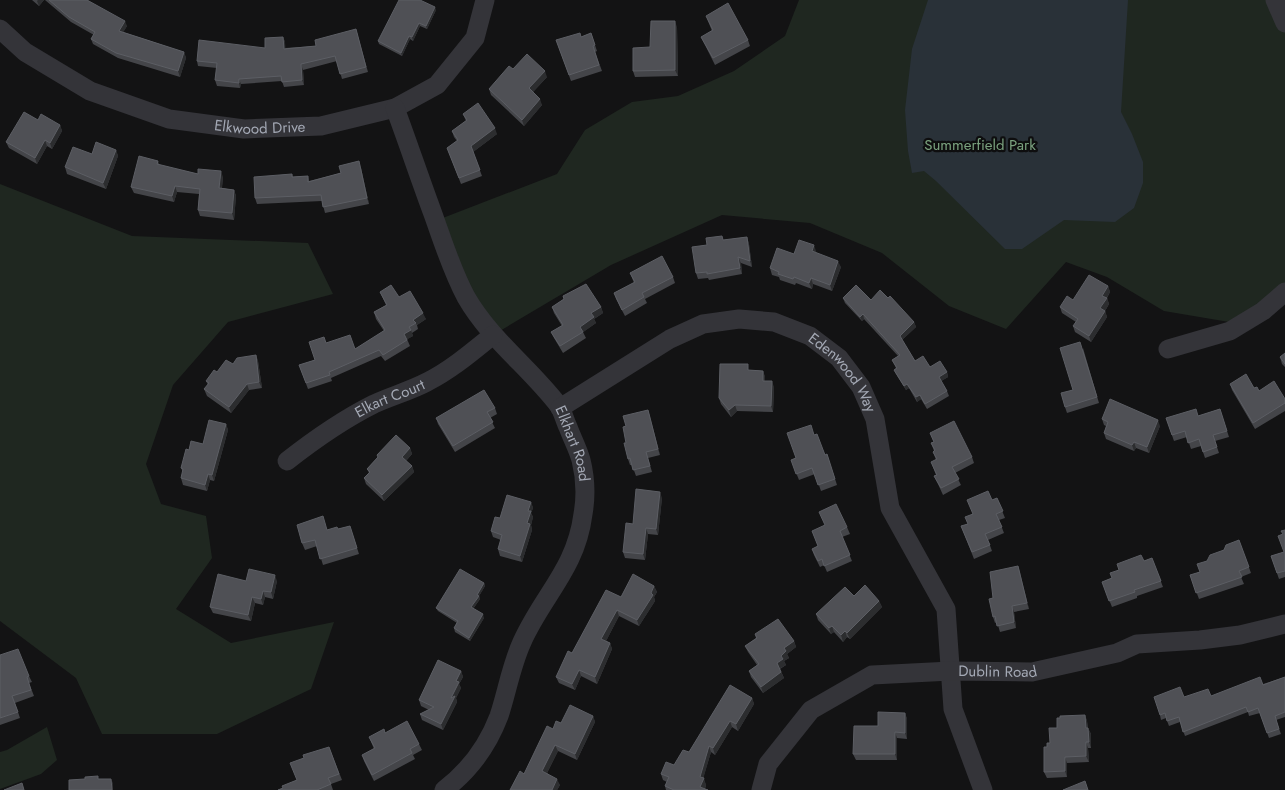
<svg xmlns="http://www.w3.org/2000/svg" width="1285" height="790" font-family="Jost,sans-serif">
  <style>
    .green { fill: #1f2720 }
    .water { fill: #293138 }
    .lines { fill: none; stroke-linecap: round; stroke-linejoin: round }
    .minor { stroke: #343439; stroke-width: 19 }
    .wall { fill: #444549 }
    .shaded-wall { fill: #2c2d2f }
    .building { fill: #4f5055; stroke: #5c5e64 }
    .labels { text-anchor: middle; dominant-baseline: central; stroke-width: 4.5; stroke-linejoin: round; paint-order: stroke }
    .street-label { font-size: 15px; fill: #a4a9b5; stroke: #0e0e0f }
    .park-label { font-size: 15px; fill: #7aa17e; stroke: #0e0e0f }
  </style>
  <rect width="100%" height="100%" fill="#131314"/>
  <!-- green -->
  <path class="green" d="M799,0h486v304l-44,20 -77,-13 -57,-34 -41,-15 -60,67 -57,-23 -67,-53 -72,-30 -88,-8 -111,50 -118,70 -58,-114 122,-47 28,-44 47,-28 46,-6 56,-25 51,-35z
    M0,184l132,52 176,7 25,51 -105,28 -55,63 -27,79 15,40 45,12 6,42 -36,51 55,34 103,-21 -23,67 -94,45h-115l-26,-56 -76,-57z
    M47,727l10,33 -16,14 -41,15v-37l7,-2z"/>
  <!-- water -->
  <path class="water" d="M928,0h200l-7,112 11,22 11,28v21l-9,25 -19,14 -51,-2 -42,29h-17l-69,-68 -12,-10 -12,2 -4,-22 -3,-41 7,-61z"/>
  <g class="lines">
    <!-- minor -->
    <g class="minor">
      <path d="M1275,0l10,23"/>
      <path id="s1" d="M0,29l25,23 65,39 79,28 75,10 77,-3 74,-18 42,-23 38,-47 10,-38"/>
      <path id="s2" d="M395,108c13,35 25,71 38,106 10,28 19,57 33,83 24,42 64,71 93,109 4,6 6,15 9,21 4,11 10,22 13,33 4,16 5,37 2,54 -7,55 -40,81 -61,128 -11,24 -15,50 -23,74 -11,29 -30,55 -55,74"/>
      <path d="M1168,349l62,-18 33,-20 22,-19"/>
      <path id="s3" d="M560,408l110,-69 33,-15 36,-5 35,3 36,14 29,22 22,29 14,32 15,89 56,101 7,100 30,81"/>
      <path id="s4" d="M287,461c28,-22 55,-41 87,-57 17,-8 36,-13 53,-22 24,-12 45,-30 66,-47"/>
      <path id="s5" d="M761,790l7,-26 43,-54 61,-35 79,-4 81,1 85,-19 20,-9 63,-4 40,-5 45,-11"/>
    </g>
  </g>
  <!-- wall -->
  <path class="wall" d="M32,0h12l-5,6z
    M45,0h42l40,26 -4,6 61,20 2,6 -6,19 -62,-19 -25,-14 -2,-5 3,-4 -23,-13z
    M436,10l-9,19 -7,-3 -7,15 -3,-2 -8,17 -23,-12 -1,-3z
    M706,16l42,24 2,6 -35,19 -14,-28 11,-6z
    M677,27l1,49 -43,1 -2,-6 17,-24z
    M356,29l12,43 -26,7 -5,-18 -34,9 1,15 -20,2 -2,-6 -41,3 -1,4 -23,-2 -2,-6 2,-12 -19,-2 -1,-5 68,-13 18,-11 2,5v6l31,-2z
    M591,33l6,18 -2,1 7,19 -31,10 -15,-41 25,-3z
    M513,69l34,8 -14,15 9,13 -18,21 -33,-31 -2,-6z
    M463,114l34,20 -24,18 9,24 -21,8 -14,-36 10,-7 -3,-4 -2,-6 14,-10z
    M38,120l22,5 2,6 -10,18 -5,-3 -10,18 -28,-16 -3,-6z
    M116,150l2,6 -12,33 -39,-15 -2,-7 27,-13z
    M158,161l1,4 39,9 25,3 -1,11 12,2 2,6 -2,24 -34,-4 -2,-6 1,-16 -22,-2 -3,10 -40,-9 -3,-6z
    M361,168l8,36 -44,9 -3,-12 -65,3 -2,-6 37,-24 1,3 15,-1 1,5z
    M747,237l2,7 3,23 -11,-4 1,11 -33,6 -1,-2 -10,1 -2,-6 11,-28 17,-5z
    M816,251l-1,1 26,15 -9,24 -19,-7 -1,5 -16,-6 -1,2 -15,-5 -1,-3 -7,-2 -2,-7 24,-14z
    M630,273l43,4 2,6 -30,16 2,4 -22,13 -9,-17 -2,-6 20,-10z
    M1108,286l2,6 -3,6 2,6 -4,7 2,6 -16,25 -16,-10 -2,-6 3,-4 -14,-9 -2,-6 13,-7z
    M380,292l19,5 27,22 -9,6 1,4 -6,4 1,3 -6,3 3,7 -25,15 -4,-5 -50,22 1,3 -24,8 -9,-24 16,-5 11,-17 29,6 29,-18 -8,-12 -2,-7 12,-7z
    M563,296l38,11 2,6 -9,6 2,4 -13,9 3,6 -23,15 -9,-15 -3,-6 11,-6 -8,-13 -2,-6 12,-8z
    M843,298l28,2 43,22 2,5 -14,13 13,21 32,11 1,5 -7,4 6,10 2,5 -22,13 -6,-10 -4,3 -8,-14 -3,2 -10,-16 -2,-4 2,-2 -4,-8 6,-4 -34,-37 -2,2 -17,-18z
    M1083,348l16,55 -32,10 -2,-6 8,-17z
    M1285,353v14l-3,-3 -2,-7z
    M256,355l2,6 4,27 -13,2 -18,23 -24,-17 -3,-7 4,-4 -2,-4 11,-9 16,-8z
    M751,370l12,1 2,6v4l9,6 -1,25 -36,-1 -6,6 -10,-13 -2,-6z
    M1230,384l24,4 5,3 26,8v12l-30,18 -23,-39z
    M495,408l2,6 -7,4 5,10 -40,24 -17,-28 -2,-6z
    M1220,409l9,28 -14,4 4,12 -14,5 -4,-12 -10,3 -4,-12 -13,4 -8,-23 32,-2z
    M648,410l12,45 -12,3 4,14 -16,4 -4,-11h-2l-2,-6 -2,-33z
    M1102,419l58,7 -11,27 -13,-5 -2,3 -28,-12 -2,-6 2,-7 -2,-1z
    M226,424l2,6 -14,51 -4,-1 -3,11 -24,-6 -2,-7 2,-6 -2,-4 8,-18 14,-6z
    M930,433l42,24 2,6 -19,10 6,12 -18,10 -6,-13 -3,-6 2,-1 -5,-13 5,-2 -3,-8 1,-1 -3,-8 3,-1z
    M814,435l11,20 2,-1 10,31 -16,6 -6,-17 -16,6 -8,-20 5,-2z
    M410,448l2,6 -6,7 6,5 2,6 -30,29 -18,-17 -2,-6 5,-5 -2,-4 11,-12 -1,-2z
    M662,498l-4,37 -10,-1 -3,26 -20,-2 -2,-6 10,-28z
    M997,498l8,20 -6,2 5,13 -16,7 4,11 -18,8 -13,-33 7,-2 4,-10 20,-14z
    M531,502l2,6 -2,5 2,4 -2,8 1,5 -10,32 -22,-6 -2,-7 3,-9 -8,-3 -2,-6 9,-13z
    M350,526l9,28 -36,11 -6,-19 -12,4 -3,-7 25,-13 11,-1z
    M847,527l3,7 -8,3 10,24 -25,11 -3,-7 -4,2 -6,-12 -2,-6 6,-3 -6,-15z
    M1285,530v47l-6,2 -8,-23 13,-4 -1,-18z
    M1239,540l12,33 -10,4 3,7 -45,15 -9,-24 10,-3 7,-11z
    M1152,558l11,29 -26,9v2l-25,9 -10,-25 10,-4 32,-17z
    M1018,566l11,43 -15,3 2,16 -16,4 -3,-10 -2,1 -2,-6v-19z
    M246,581h31l-4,18 -8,-2 -2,8 -8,-2 -4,18 -38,-8 -3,-6z
    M484,583l1,3 -6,10 1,3 -7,10 11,9 -14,23 -15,-9 -1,-4 3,-5 -19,-12 -2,-3z
    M654,586l3,6 -3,5 1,4 -16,25 -20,-10 -13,25 4,2 2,6 -15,35 -16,-8 -6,14 -16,-7 -3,-6 16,-24 49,-56z
    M854,596l25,5 3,6 -32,32 -3,-2 -4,5 -9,-10 -3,2 -13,-14 -2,-6z
    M755,634l39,7 2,6 -9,7 2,4 -5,3 2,4 -6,4 4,9 -21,15 -12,-16 -2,-6 8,-6 -9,-13 -3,-6 11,-8z
    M0,655l29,21 3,6 -3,1 5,13 -19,7 5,15 -20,7z
    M461,671l2,6 -4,7 2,4 -5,10 1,4 -14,28 -21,-10 -2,-6 9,-4 -8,-4 -2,-6z
    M1285,677v40l-9,3 5,14 -12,4 -9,-25 -11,3 -1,-4 -63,24 -5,-14 -11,4 -3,-8 -5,2 -1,-5 24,-18 27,-1 52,-12z
    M752,698l2,6 -16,27 -6,-4 -17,28 -4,-3 -8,26 3,7 -1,4 3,1h-42l-1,-4 2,-4 -4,-2 -2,-6 13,-9 15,-13z
    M905,713l2,6v20l-10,-1v22h-41l-3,-6 25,-28z
    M1085,715l2,6 1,7 3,6v14h-3l1,14 -22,1v14l-20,1 -3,-6 3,-25 3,-4 7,-15z
    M593,716l2,6 -18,38 -19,-9 -11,22 13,12 -3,5h-47l14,-16 29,-45 8,-6z
    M385,733l34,11 3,6 -9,5 2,4 -41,22 -10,-20 -2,-6 12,-6 -5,-12z
    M329,747l13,33 -11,4 2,6h-55l5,-2 14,-8z"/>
  <!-- shaded-wall -->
  <path class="shaded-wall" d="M38,0h6l-5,6 -2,-5z
    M435,7l1,3 -9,19 -1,-3z
    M125,21l2,5 -6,10 -2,-5z
    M675,21l2,6 1,49 -3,-6z
    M419,23l1,3 -7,15 -1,-4z
    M409,36l1,3 -8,17 -1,-3z
    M283,37l2,5 1,12 -2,-5z
    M184,52l2,6 -6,19 -2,-6z
    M301,64l2,6 1,15 -2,-5z
    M545,71l2,6 -16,17 -2,-6z
    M239,79l2,5 -1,4 -1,-5z
    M540,99l2,6 -18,21 -2,-6z
    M60,125l2,6 -10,18 -2,-6z
    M495,128l2,6 -24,18 -2,-6z
    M45,140l2,6 -10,18 -2,-6z
    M116,150l2,6 -12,33 -3,-6z
    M359,161l2,7 8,36 -2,-6z
    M221,171l2,6 -2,17 -2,-6z
    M175,186l2,6 -3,10 -2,-6z
    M234,190l2,6 -2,24 -2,-7z
    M747,237l2,7 3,23 -2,-6z
    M814,245l2,6 -2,6 -2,-6z
    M738,257l3,6 1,11 -2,-6z
    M838,261l3,6 -9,24 -2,-6z
    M811,278l2,6 -1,5 -3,-6z
    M1108,286l2,6 -4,7 1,-1 2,6 -4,7 2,6 -16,25 -2,-6 13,-40z
    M601,307l2,6 -9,6 2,4 -14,10 -2,-6 11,-14z
    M423,313l3,6 -9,6 -4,-5z
    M863,314l1,5 -2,2 -2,-4z
    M914,322l2,5 -15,14 -1,-5z
    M411,330l2,6 -7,4 -2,-6z
    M256,355l2,6 4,27 -3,-6z
    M763,371l2,6v10l-2,-6z
    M947,372l1,5 -8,5 -1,-5z
    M772,381l2,6 -1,25 -2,-6z
    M247,384l2,6 -18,23 -2,-6z
    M907,384l2,4 -3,2 -2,-4z
    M920,395l1,4 -4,3 -1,-5z
    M735,405l2,6 -6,6 -2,-7z
    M648,410l2,6 10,39 -2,-6z
    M1158,420l2,6 -11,27 -2,-6z
    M226,424l2,6 -14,51 -2,-6z
    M1134,442l2,6 -2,3 -2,-6z
    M410,448l2,6 -8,9 -2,-6z
    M412,466l2,6 -30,29 -2,-6z
    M208,474l2,6 -3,11 -2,-6z
    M660,492l2,6 -4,37 -2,-6z
    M531,502l2,6 -2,5 2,4 -2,8 1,5 -10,32 -2,-6 7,-33 1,-12z
    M646,528l2,6 -3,26 -2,-6z
    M1018,566l2,6 9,37 -2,-6z
    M275,575l2,6 -4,18 -2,-7z
    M484,583l1,3 -6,10 1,3 -8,11 -1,-3 6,-12z
    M654,586l3,6 -3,5 1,4 -16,25 -2,-6z
    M263,591l2,6 -2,8 -2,-6z
    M252,597l3,6 -4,18 -3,-6z
    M879,601l3,6 -32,32 -3,-6z
    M1012,606l2,6 2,16 -2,-6z
    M617,610l2,6 -15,29 -3,-6z
    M483,614l1,4 -14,23 -1,-3z
    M832,626l2,6 -3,2 -2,-6z
    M845,631l2,6 -4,5 -2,-7z
    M794,641l2,6 -9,7 2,4 -5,3 2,4 -7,4 -2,-6 7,-15z
    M610,643l2,6 -15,35 -2,-7z
    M579,670l2,6 -6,14 -3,-6z
    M461,671l2,6 -4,7 2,4 -5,10 1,4 -14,28 -2,-6 10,-26 5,-17z
    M781,672l3,6 -21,15 -2,-6z
    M752,698l2,6 -16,27 -2,-7z
    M905,713l2,6v20l-2,-6z
    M1085,715l2,6 1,13 -2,-6z
    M593,716l2,6 -18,38 -2,-6z
    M730,721l2,6 -17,28 -2,-7z
    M1088,728l3,6v14l-2,-6z
    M895,732l2,6v22l-2,-6z
    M1086,742l2,6 1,14 -3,-6z
    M555,745l3,6 -13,26 -3,-6z
    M709,746l2,6 -9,31 -2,-6z
    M1065,757l2,6v14l-2,-6z
    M704,778l2,7 -2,5 -4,-3z
    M111,779l2,4v7h-1z
    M557,779l3,6 -3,5h-5z"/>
  <!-- building -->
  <path class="building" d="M49,0h38l38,21 -6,10 65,21 -6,19 -62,-18 -25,-14 4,-7 -26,-15z
    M399,0h21l15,7 -9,19 -7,-3 -7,14 -3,-1 -8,17 -23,-12z
    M728,3l20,37 -35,18 -12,-21 12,-7 -7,-14z
    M651,21h24v49l-42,1v-23l17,-1z
    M356,29l10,38 -26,7 -5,-18 -34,8 1,16 -20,2 -1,-6 -42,3v4l-24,-3 2,-17 -20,-2 2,-21 66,8v-10l18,-1 1,12 32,-3 -1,-6z
    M580,33l1,4 10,-4 4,12 -2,1 6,19 -30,10 -13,-35z
    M527,54l18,17 -16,17 11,11 -18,21 -33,-31 20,-23 4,3z
    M478,103l17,25 -24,18 9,24 -21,8 -12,-30 11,-8 -6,-9 15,-11 -4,-6z
    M24,112l14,8 3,-6 19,11 -10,18 -5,-3 -10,18 -29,-16z
    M96,142l20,8 -13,33 -38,-16 8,-20 19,7z
    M139,156l19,5 -1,3 41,10v-5l23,2 -2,17 15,2 -2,23 -34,-3 2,-21 -25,-3 -3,10 -41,-9z
    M359,161l8,37 -44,9 -2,-12 -66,3 -1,-21 38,-3v3l16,-1v6l33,-9 -2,-7z
    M722,236l1,4 24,-3 3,24 -12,-4 2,11 -33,6v-2l-11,1 -4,-26 15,-2 -1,-7z
    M799,240l15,5 -2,6 26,10 -8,24 -19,-7 -2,5 -15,-6 -1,2 -15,-5 1,-2 -9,-4 7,-20 17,6z
    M662,256l11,21 -31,16 2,4 -22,13 -8,-17 21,-11 -5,-9z
    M1089,275l19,11 -6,10 5,2 -7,10 5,3 -16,25 -16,-10 5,-7 -18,-12 7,-11 6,4z
    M586,284l15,23 -10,6 3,4 -14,10 3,5 -23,14 -9,-14 12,-7 -11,-18 12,-8 -1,-3z
    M391,285l8,12 11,-6 13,22 -10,7 3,3 -7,4 2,3 -7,4 3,6 -24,15 -4,-5 -50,22 1,3 -24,8 -7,-18 16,-5 -6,-18 15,-5 2,6 24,-8 5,14 30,-19 -11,-18 13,-7 -7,-13z
    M856,285l15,15 9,-10 8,8 2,-2 24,26 -14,14 15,25 8,-5 7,11 10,-6 7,11 -8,5 8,14 -22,13 -5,-9 -4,2 -9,-13 -3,2 -10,-16 3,-2 -5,-8 8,-5 -37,-41 -3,3 -17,-19z
    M1080,342l17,55 -32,10 -4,-14 12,-3 -13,-42z
    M1285,353v11l-5,-7z
    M256,355l3,27 -12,2 -18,23 -25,-18 5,-6 -3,-2 8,-11 3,2 9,-12 7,4 4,-6z
    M720,364h28v6l15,1v10h9l-1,25 -36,-1 -6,5 -10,-12z
    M1246,374l8,14 3,-1 2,4 15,-10 11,18v4l-32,20 -23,-39z
    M484,390l11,18 -8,4 6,10 -40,24 -17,-28z
    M1110,399l48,21 -11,27 -13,-5 -2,3 -28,-12 4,-11 -6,-3z
    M1196,409l2,7 22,-7 7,22 -14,4 4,12 -14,5 -4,-13 -11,4 -3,-12 -13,4 -6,-17z
    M648,410l10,39 -12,3 4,14 -17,4 -3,-12 -2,1 -4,-16h2l-3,-16 3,-1 -3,-10z
    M209,420l17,4 -14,51 -4,-1 -3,11 -24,-7 2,-9 -2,-1 5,-19 3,1 2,-9 12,3z
    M954,421l18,36 -20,10 7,12 -18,9 -7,-12 3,-1 -6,-13 6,-3 -4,-7 2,-2 -4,-7 3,-1 -4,-9z
    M811,425l3,10 3,-1 8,21 2,-1 8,25 -17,6 -6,-17 -16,6 -5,-14 5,-2 -9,-25z
    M396,435l14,13 -8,9 10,9 -30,29 -18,-17 6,-6 -3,-3 11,-12 -1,-2z
    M636,489l24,3 -4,37 -10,-1 -3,26 -20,-2 3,-29 7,1z
    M988,491l4,9 5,-2 6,13 -7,3 6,13 -17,7 5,11 -18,7 -11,-26 7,-2 -3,-7 8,-3 -6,-14z
    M507,495l24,7 -3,9h3l-4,12 3,1 -10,32 -22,-7 4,-14 -11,-4 4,-14 5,1z
    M836,504l11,23 -7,4 10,24 -26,11 -2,-7 -4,2 -6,-12 6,-3 -6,-15 13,-6 -6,-13z
    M323,516l4,14 10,-3 1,2 12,-3 7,22 -37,11 -5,-19 -13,3 -5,-18z
    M1285,530v41l-8,2 -6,-17 13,-4 -6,-16 5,-2 -2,-3z
    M1239,540l10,27 -10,4 3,6 -46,16 -6,-18 10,-3 -3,-8 10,-3 3,-6 14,-5 2,-5z
    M1141,555l3,6 8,-3 9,23 -27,9 1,2 -26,9 -7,-19 10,-4 -2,-5 9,-3 -2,-6z
    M1018,566l9,37 -15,3 2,16 -17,4 -2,-10 -2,1 -4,-18 4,-1 -3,-26z
    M249,569l26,6 -4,17 -8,-1 -2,8 -9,-2 -4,18 -38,-8 8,-33 28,7z
    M460,569l24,14 -7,12 2,1 -8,11 12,7 -14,24 -15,-10 4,-7 -22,-13z
    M633,574l21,12 -3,7 2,2 -16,25 -20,-10 -16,29 9,4 -15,34 -16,-7 -7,14 -16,-7 12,-26 4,2 34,-63 15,7z
    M865,585l14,16 -32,32 -2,-2 -4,4 -9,-9 -3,2 -13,-14 29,-27 9,9z
    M778,619l16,22 -10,7 2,3 -5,5 2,3 -6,4 4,9 -20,15 -12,-16 10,-7 -14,-18 12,-8 -2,-4z
    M18,649l11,27 -2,1 4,13 -19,6 6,16 -18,6v-63z
    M438,660l23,11 -5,10 3,1 -8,16 4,-2 -14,28 -21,-10 14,-7 -15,-7z
    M1260,677l3,8 22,-8v35l-10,4 4,13 -12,4 -9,-25 -10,4 -2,-5 -63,25 -4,-15 -12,4 -2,-8 -5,2 -6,-18 26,-10 4,10 24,-8 3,7z
    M730,685l22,13 -16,26 -6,-3 -17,27 -4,-2 -9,31 4,1 -4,9 8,3h-34l-9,-4 4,-9 -8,-3 5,-12 8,3 9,-15 6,2z
    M570,705l23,11 -18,38 -20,-9 -13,26 15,8 -5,11h-42l10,-19 4,3 23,-48 6,3 3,-8 5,2z
    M878,712l27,1v20l-10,-1v22h-42l1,-28h24z
    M1085,715l1,13h2l1,14h-3v14l-21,1v14l-21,1v-25h3v-4h3l-1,-15h8v-10h3v-2z
    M407,721l12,23 -9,5 2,4 -40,22 -10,-20 13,-7 -6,-11 15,-8 1,4z
    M329,747l10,27 -11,4 3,6 -14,6h-39l5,-2 -1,-2 15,-6 -7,-17 14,-5 -1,-3z
    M98,776v3h13l1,11h-43v-10l16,-1v-2z
    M1085,781l3,9h-25z
    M22,783l2,7h-20z"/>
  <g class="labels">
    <!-- street labels -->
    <g class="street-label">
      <text stroke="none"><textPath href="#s1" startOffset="285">Elkwood Drive</textPath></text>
      <text stroke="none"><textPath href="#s3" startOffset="326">Edenwood Way</textPath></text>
      <text stroke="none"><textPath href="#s4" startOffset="121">Elkart Court</textPath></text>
      <text stroke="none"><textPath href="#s2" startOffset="386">Elkhart Road</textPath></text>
      <text stroke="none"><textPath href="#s5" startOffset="292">Dublin Road</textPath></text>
    </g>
    <!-- park labels -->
    <g class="park-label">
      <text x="980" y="145">Summerfield Park</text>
    </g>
  </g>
</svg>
